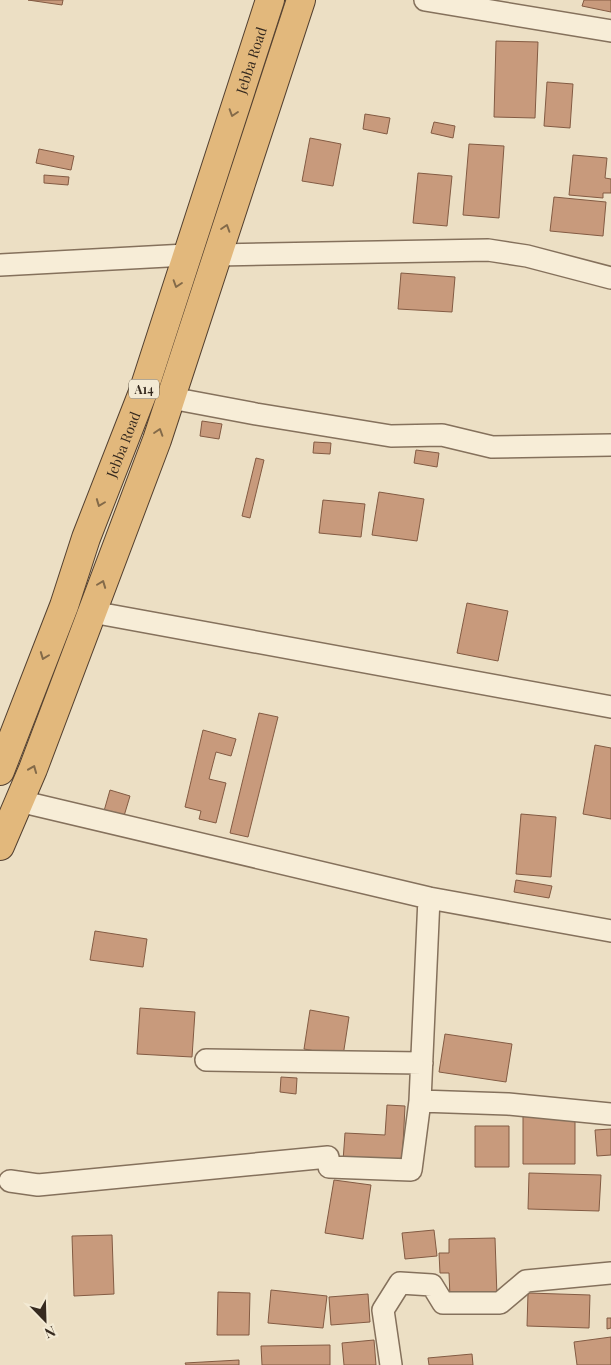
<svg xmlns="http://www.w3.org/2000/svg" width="611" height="1365" font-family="'Playfair Display',serif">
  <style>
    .building { fill: #c89a7c; stroke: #835b43 }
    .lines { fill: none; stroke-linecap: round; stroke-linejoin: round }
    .minor-casing { stroke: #85715c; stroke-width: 24 }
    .trunk-casing { stroke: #534030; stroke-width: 30 }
    .minor { stroke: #f7edd7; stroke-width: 21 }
    .trunk { stroke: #e2b87c; stroke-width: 28 }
    .oneway { stroke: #836a49 }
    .labels { text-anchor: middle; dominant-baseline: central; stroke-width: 4; stroke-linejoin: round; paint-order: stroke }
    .shield { fill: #f3ead4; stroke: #6f6455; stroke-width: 1 }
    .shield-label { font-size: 12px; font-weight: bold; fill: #362a1f }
    .street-label { font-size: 14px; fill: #362a1f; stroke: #f3ead4 }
  </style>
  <rect width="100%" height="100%" fill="#ecdfc4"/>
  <!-- building -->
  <path class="building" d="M28,0h35l-1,5z
    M584,0h27v12l-29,-6z
    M496,41l42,1 -3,76 -41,-1z
    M547,82l26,2 -3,44 -26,-2z
    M365,114l25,4 -3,16 -24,-5z
    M434,122l21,4 -2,12 -22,-5z
    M310,138l31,6 -8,42 -31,-5z
    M469,144l35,2 -5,72 -36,-3z
    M39,149l35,7 -3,14 -35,-7z
    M573,155l34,3 -2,20 6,1v14h-8v5l-34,-3z
    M418,173l34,3 -5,50 -34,-3z
    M44,175l25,2 -1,8 -24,-2z
    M554,197l52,5 -3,34 -53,-5z
    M401,273l54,4 -3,35 -54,-3z
    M202,421l20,3 -3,15 -19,-3z
    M314,442l17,1 -1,11 -17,-1z
    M416,450l23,3 -2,14 -23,-4z
    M256,458l8,2 -14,58 -8,-2z
    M379,492l45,7 -7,42 -45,-6z
    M323,500l42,4 -4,33 -42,-4z
    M467,603l41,8 -10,50 -41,-8z
    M259,713l19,4 -30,120 -18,-4z
    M203,730l33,9 -5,17 -15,-4 -7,27 17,4 -10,40 -17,-4 2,-8 -16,-4z
    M595,745l16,3v71l-28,-5z
    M110,790l20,6 -6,20 -20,-5z
    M521,814l35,3 -5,60 -35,-3z
    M516,880l36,6 -3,12 -35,-6z
    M95,931l52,8 -4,28 -53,-7z
    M140,1008l55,4 -3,45 -55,-3z
    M310,1010l39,7 -6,39 -39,-7z
    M445,1034l67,10 -6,38 -67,-10z
    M281,1077l16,1 -1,16 -16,-2z
    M387,1105l18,1 -3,59 -59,-4 2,-28 40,2z
    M575,1114v50h-52v-49z
    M475,1126h34v41h-34z
    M611,1129v26l-14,1 -2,-26z
    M529,1173l72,2 -2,36 -71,-2z
    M334,1180l37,5 -8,54 -38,-6z
    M434,1230l3,26 -32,3 -3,-26z
    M112,1235l2,59 -40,2 -2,-60z
    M495,1238l2,58 -47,1 -1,-24h-9l-1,-20h10v-14z
    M271,1290l56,6 -4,32 -55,-5z
    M218,1292l32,1 -1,42h-32z
    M528,1293l62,2 -1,33 -62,-2z
    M368,1294l2,28 -39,3 -2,-28z
    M607,1318h4v10l-4,1z
    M611,1337v28h-34l-3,-23z
    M374,1340l2,25h-32l-2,-22z
    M330,1345v20h-68l-1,-19z
    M472,1354l1,11h-44l-1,-7z
    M239,1360v5h-53l-1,-2z"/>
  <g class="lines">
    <!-- minor casing -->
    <g class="minor-casing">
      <path id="minor" d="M425,0l186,31
        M217,255l271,-5 39,6 84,22
        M0,265l186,-10
        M171,398l85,16 135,22 51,-1 50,12 119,-2
        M92,612l519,95
        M19,801l410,97 182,33
        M206,1060l216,3
        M420,1101l9,-203
        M10,1181l28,4 290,-28 1,10 82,3 9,-69 88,3 103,10
        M391,1365l-8,-55 17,-27 32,2 11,18h57l26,-22 85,-8"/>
    </g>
    <!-- trunk casing -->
    <g class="trunk-casing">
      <g id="trunk">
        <path id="s1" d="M0,771l64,-165 22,-68 57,-146 127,-392"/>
        <path d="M0,846l33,-77 124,-329 144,-440"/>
      </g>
    </g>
    <!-- minor -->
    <use href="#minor" class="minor"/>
    <!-- trunk -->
    <use href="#trunk" class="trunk"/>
  </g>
  <!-- one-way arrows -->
  <defs><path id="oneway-chevron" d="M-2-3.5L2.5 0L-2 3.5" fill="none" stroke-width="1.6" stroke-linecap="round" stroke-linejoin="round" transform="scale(1.25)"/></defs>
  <g class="oneway">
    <use href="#oneway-chevron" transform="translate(233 113) rotate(108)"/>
    <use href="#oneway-chevron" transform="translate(226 228) rotate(-72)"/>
    <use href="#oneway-chevron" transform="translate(177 284) rotate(108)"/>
    <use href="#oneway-chevron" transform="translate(159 432) rotate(-72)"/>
    <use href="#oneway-chevron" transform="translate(100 503) rotate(111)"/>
    <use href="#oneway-chevron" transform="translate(102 584) rotate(-69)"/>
    <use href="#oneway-chevron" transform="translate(44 656) rotate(111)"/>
    <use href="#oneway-chevron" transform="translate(33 769) rotate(-68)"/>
  </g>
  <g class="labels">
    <!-- shield labels -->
    <rect class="shield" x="129" y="379.5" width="30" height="19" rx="4"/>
    <g class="shield-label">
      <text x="144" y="389">A14</text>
    </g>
    <!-- street labels -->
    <g class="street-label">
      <text stroke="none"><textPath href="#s1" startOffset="754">Jebba Road</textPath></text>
      <text stroke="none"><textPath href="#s1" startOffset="349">Jebba Road</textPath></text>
    </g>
  </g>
  <!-- north arrow -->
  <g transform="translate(45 1320) rotate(157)" stroke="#f3ead4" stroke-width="4" paint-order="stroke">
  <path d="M0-4L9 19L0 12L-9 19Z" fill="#362a1f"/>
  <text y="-8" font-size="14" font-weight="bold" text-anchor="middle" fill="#362a1f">N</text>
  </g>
</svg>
